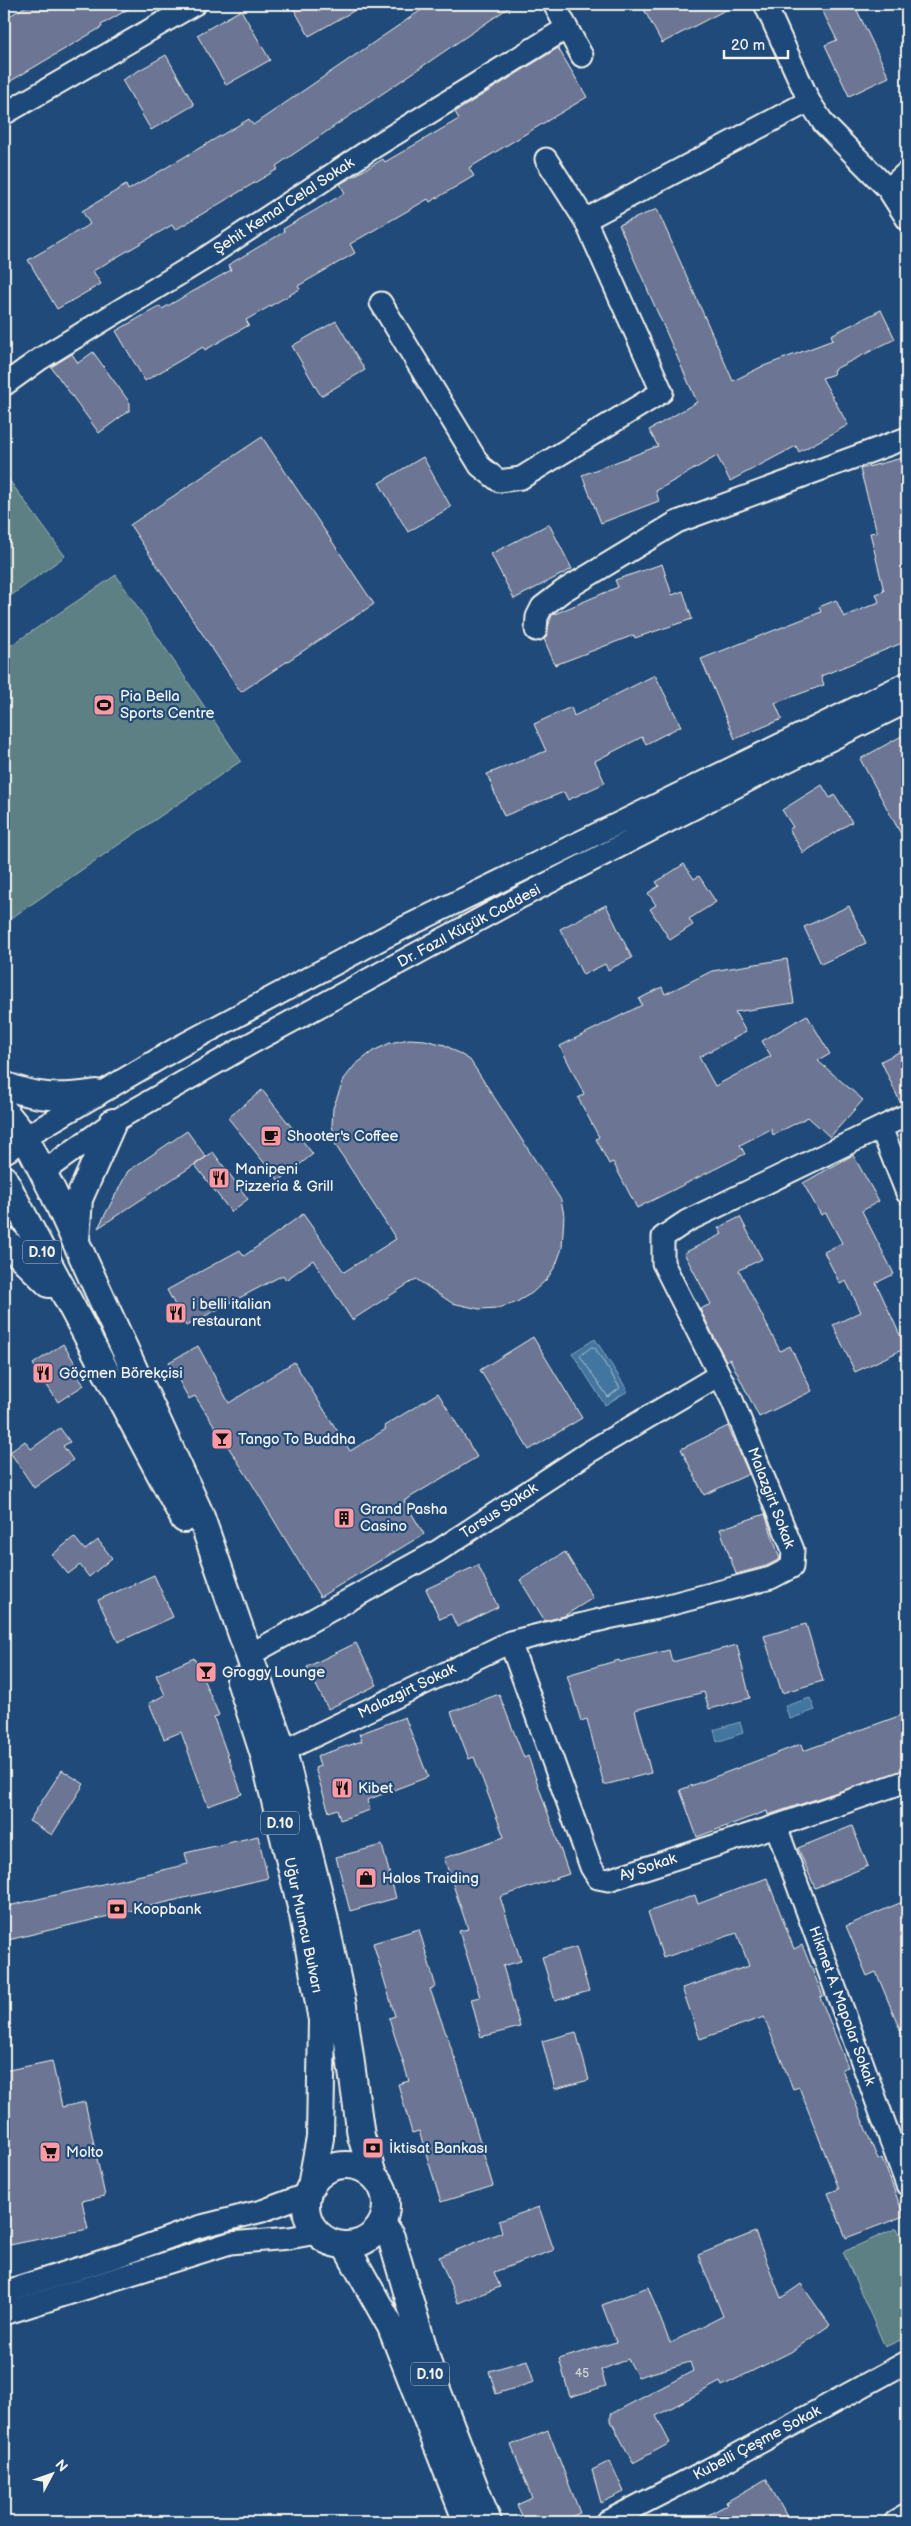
<svg xmlns="http://www.w3.org/2000/svg" width="911" height="2526" font-family="'Balsamiq Sans',sans-serif">
  <style>
    .green { fill: #5d8084; stroke: #a8b8b6 }
    .water { fill: #43759f; stroke: #8aa7bc }
    .lines { fill: none; stroke-linecap: round; stroke-linejoin: round }
    .shore { stroke: #adbfcb; stroke-width: 1 }
    .building { fill: #6c7694; stroke: #f4f1e8 }
    .minor-casing { stroke: #f4f1e8; stroke-width: 25 }
    .major-casing { stroke: #f4f1e8; stroke-width: 30 }
    .minor { stroke: #1f4a7a; stroke-width: 21 }
    .major { stroke: #1f4a7a; stroke-width: 26 }
    .labels { text-anchor: middle; dominant-baseline: central; stroke-width: 4.5; stroke-linejoin: round; paint-order: stroke }
    .number-label { font-size: 12px; fill: #d2d2d3 }
    .shield { fill: #1f4a7a; stroke: #b4bfc7; stroke-width: 1 }
    .shield-label { font-size: 14px; font-weight: bold; fill: #f4f1e8 }
    .street-label { font-size: 15px; fill: #f4f1e8; stroke: #1f4a7a }
    .poi-label { font-size: 15px; fill: #f4f1e8; stroke: #1f4a7a; text-anchor: start }
  </style>
  <rect width="100%" height="100%" fill="#1f4a7a"/>
  <filter id="ink" filterUnits="userSpaceOnUse"><feTurbulence type="fractalNoise" baseFrequency=".02" numOctaves="2"/><feDisplacementMap in="SourceGraphic" scale="10" xChannelSelector="R" yChannelSelector="G"/><feConvolveMatrix kernelMatrix="1 2 1 2 8 2 1 2 1" color-interpolation-filters="sRGB"/></filter>
  <g filter="url(#ink)">
    <!-- green -->
    <path class="green" d="M4,473l61,83 -61,45z
      M116,575l125,186 -237,162v-273z
      M897,2228l10,22v87l-22,10 -42,-95z"/>
    <!-- water -->
    <path class="water" d="M595,1339l33,52 -23,14 -33,-52z
      M810,1698l5,12 -25,9 -5,-13z
      M740,1722l3,11 -26,9 -3,-12z"/>
    <g class="lines">
      <!-- shore -->
      <path class="shore" d="M592,1347l3,1 25,40 -12,9 -28,-41z"/>
    </g>
    <!-- building -->
    <path class="building" d="M30,4h107l-36,21 1,2 -98,58v-66z
      M291,4h75l-57,32z
      M430,4h84l-238,162 2,3 -103,61 -3,-5 -79,46 8,13 -44,25 -29,-49 62,-36 -8,-13 44,-26 2,5 121,-71 4,6z
      M641,4h96l-75,39z
      M819,4h35l35,73 -40,19 -24,-51 12,-5z
      M241,10l29,50 -44,25 -29,-50z
      M558,48l29,49 -118,71 5,8 -44,26 -2,-3 -78,45 5,9 -57,33 2,3 -54,31 3,5 -44,25 -2,-3 -58,34 -29,-50 44,-25 2,3 69,-39 -3,-5 56,-33 -1,-3 62,-36 -5,-9 43,-25 2,3 74,-43 -4,-7z
      M166,55l28,50 -43,25 -29,-50z
      M657,209l76,172 28,-14 72,-27 -2,-5 50,-25 14,29 -62,31 1,4 -12,4 26,47 -49,27 -3,-6 -66,35 -13,-25 -61,35 3,10 -58,22 -19,-48 76,-29 -9,-16 48,-28 -78,-177z
      M336,321l29,49 -44,26 -29,-50z
      M93,352l37,51v7l-31,23 -48,-66 21,-13 6,9z
      M262,437l112,167 -133,88 -111,-167z
      M423,457l28,50 -43,25 -29,-49z
      M902,458l5,20v163l-86,35 3,9 -49,18 7,16 -47,20 -34,-80 120,-47 -2,-5 17,-7 8,17 35,-15 -3,-8 8,-3 -14,-58 7,-1 -17,-63z
      M549,524l23,45 -58,30 -23,-45z
      M662,564l10,31 11,-4 9,28 -57,19 -1,-3 -79,30 -11,-26 8,-24 66,-28 -3,-7z
      M655,675l26,51 -35,18 -4,-7 -47,24 10,22 -37,17 -4,-8 -60,24 -17,-42 59,-23 -12,-27 37,-17 3,9z
      M907,733v112l-47,-86z
      M822,785l8,13 5,-3 17,27 -49,31 -14,-24 4,-2 -11,-17z
      M684,864l10,15 5,-3 17,26 -27,17 4,6 -23,15 -20,-31 6,-4 -8,-12 11,-7 -3,-4z
      M606,905l26,53 -24,12 -3,-6 -22,11 -23,-46z
      M849,906l17,37 -45,21 -17,-37z
      M787,959l7,44 -59,9 11,20 -47,25 16,29 56,-30 -9,-15 45,-26 23,39 -12,7 45,39 -33,37 -22,-20 -35,18 -2,-6 -31,16 5,9 -108,54 -24,-46 -4,2 -13,-25 3,-2 -21,-39 6,-4 -24,-48 82,-41 -3,-6 23,-12 3,7 47,-23z
      M409,1039l16,1 20,5 25,15 91,140 3,15 -2,33 -6,17 -9,14 -15,14 -17,10 -17,5 -19,1 -27,-6 -36,-24 -64,41 -39,-60 -27,20 -3,-5 -97,51 -19,-36 73,-40 4,6 59,-42 41,58 52,-33 -60,-93 -4,-21 1,-17 11,-29 11,-14 18,-14 17,-8z
      M907,1048v55l-6,1 -20,-43z
      M262,1090l51,64 -34,27 -51,-63z
      M187,1131l19,26 -108,71 30,-57z
      M213,1152l35,47 -17,13 -36,-47z
      M853,1155l26,46 -17,10 32,63 -18,9 30,65 -51,24 -22,-47 28,-13 -15,-31 -6,3 -16,-32 18,-9 -16,-30 -5,2 -18,-32z
      M740,1217l22,42 -23,11 41,81 10,-5 22,45 -53,26 -29,-58 -4,2 -26,-52 11,-5 -27,-51 38,-19 -4,-6z
      M533,1337l49,81 -53,32 -49,-80z
      M63,1344l17,27 -4,3 8,11 -26,17 -25,-38z
      M198,1346l31,57 65,-41 56,89 36,-22 -2,-3 54,-33 39,64 -73,44 20,33 -104,63 -69,-115 -56,-86 -6,3 -20,-37z
      M728,1426l21,48 -45,21 -23,-46z
      M60,1428l10,14 -7,4 10,14 -39,28 -24,-36 15,-11 6,8z
      M765,1514l15,45 -14,7 -30,8 -16,-45z
      M74,1537l11,13 13,-10 14,18 -23,19 -9,-12 -12,9 -16,-19z
      M565,1552l28,46 -29,18 -19,5 -25,-41z
      M478,1565l20,42 -41,20 -6,-13 -11,5 -14,-30z
      M154,1575l19,42 -55,25 -20,-42z
      M806,1624l17,57 -41,12 -18,-57z
      M356,1643l21,42 -49,24 -21,-42z
      M737,1645l13,53 -41,11 -5,-17 -69,18 16,63 -47,12 -17,-66 -6,2 -14,-46 52,-15 1,2 49,-12 3,12z
      M194,1658l25,57 -5,3 28,76 -34,12 -27,-74 -17,7 -15,-36 16,-8 -9,-20z
      M499,1694l25,64 4,-2 41,118 -69,23 21,64 -18,5 17,61 -39,10 -10,-38 9,-2 -21,-66 9,-2 -24,-71 60,-21 -30,-80 -5,2 -18,-47z
      M907,1713v56l-139,46 -1,-4 -70,26 -17,-47 121,-46 2,7z
      M405,1717l23,60 -61,23 3,10 -30,10 -3,-11 -8,3 -14,-44 5,-2 -3,-10 45,-15 -3,-7z
      M62,1770l22,14 -32,51 -23,-14z
      M852,1826l16,40 -53,22 -17,-40z
      M258,1836l10,42 -264,63v-34l184,-43 -3,-11z
      M382,1845l14,53 -46,13 -14,-54z
      M767,1878l27,71 8,-4 21,51 -3,1 28,70 -6,2 36,91 4,-2 22,58 -58,22 -18,-45 11,-4 -40,-102 -6,2 -29,-72 -64,22 -18,-51 67,-22 -12,-33 -74,25 -15,-46 47,-17 3,9z
      M907,1900v146l-31,-74 -9,4 -21,-50z
      M419,1929l17,58 -6,2 28,78 35,119 -52,16 -22,-71 -7,2 -14,-49 11,-3 -20,-63 6,-2 -22,-73z
      M576,1947l13,44 -34,10 -13,-44z
      M576,2032l13,48 -34,9 -13,-48z
      M52,2061l10,46 23,-5 20,94 -23,5 6,28 -78,16 -6,-28v-146z
      M539,2207l15,43 -60,22 6,15 -42,16 -19,-46 63,-25 -3,-11z
      M755,2232l26,66 20,-14 29,41 -39,27 -69,34 -2,-4 -64,34 14,27 -37,20 -22,-42v-7l82,-43 -3,-9 -52,15 -10,-18 -27,11 5,16 -36,11 -11,-38 57,-17 -14,-37 46,-18 22,56 53,-27 -25,-61z
      M527,2360l7,22 -38,12 -7,-23z
      M548,2430l32,83 -21,9h-34l-8,-17 15,-7 -21,-53z
      M610,2461l14,31 -23,11 -9,-33z
      M766,2479l24,43h-96l33,-17 -1,-3z"/>
    <g class="lines">
      <!-- minor casing -->
      <g class="minor-casing">
        <path id="minor" d="M554,4l28,52
          M765,4l44,97 15,23 64,65 19,30
          M4,114l191,-110
          M888,189l19,-17
          M585,220l224,-119
          M381,303l99,163 19,15 22,-3 141,-86 -77,-172 -39,-61
          M4,385l36,-26 167,-102 167,-110 191,-118
          M536,630l1,-13 5,-10 21,-16 114,-69 230,-84
          M881,1128l26,65
          M25,1137l154,-90 208,-111 520,-253
          M43,1172l70,-50 135,-77 269,-146 240,-123 150,-74
          M510,1642l81,225 7,11 10,2 168,-54 131,-45
          M249,1655l189,-104 151,-99 130,-77
          M283,1751l227,-109 98,-24 49,-10 114,-30 21,-11 1,-17 -61,-150 -69,-137v-26l24,-16 220,-106
          M776,1826l131,359
          M4,2292l114,-36 80,-29 64,-16 45,-17
          M4,2314l226,-71 59,-5 28,-5
          M606,2522l127,-65 174,-95
          M895,2522l12,-7"/>
      </g>
      <!-- major casing -->
      <g class="major-casing">
        <path id="major" d="M4,1085c34,14 57,13 92,8
          M4,1111l21,26 28,55 147,322 49,141 34,96 38,151 22,104 18,130 12,39
          M4,1150l21,-13
          M4,1179l180,340
          M4,1240l45,44
          M76,1240l3,-41 34,-77
          M240,1681l23,71 40,163 19,105 -2,118 -9,48
          M306 2205a40 40 0 1 1 80 0a40 40 0 1 1-80 0Z
          M382,2223l9,14 41,140 56,145
          M345,2245l46,82 76,195"/>
      </g>
      <!-- minor -->
      <use href="#minor" class="minor"/>
      <!-- major -->
      <use href="#major" class="major"/>
    </g>
  </g>
  <!-- icons -->
  <defs>
    <g id="stadium-square" transform="scale(1.125)"><rect x="-9" y="-9" width="18" height="18" rx="4" fill="#ff9aa2" stroke="#1f4a7a"/><path d="M0-5a6.5 5 0 1 0 0 10a6.5 5 0 1 0 0-10ZM-3.5-1.8h7v3.6h-7Z" fill="#111"/></g>
    <g id="cafe-square" transform="scale(1.125)"><rect x="-9" y="-9" width="18" height="18" rx="4" fill="#ff9aa2" stroke="#1f4a7a"/><path d="M-5.5-4.5H6V0H3Q3 3.5 0 3.5H-2.5Q-5.5 3.5-5.5 0ZM3-3.2v2h1.7v-2ZM-6 4.5H4V6H-6Z" fill="#111"/></g>
    <g id="restaurant-square" transform="scale(1.125)"><rect x="-9" y="-9" width="18" height="18" rx="4" fill="#ff9aa2" stroke="#1f4a7a"/><path d="M-5-6h1v4h1v-4h1v4h1v-4h1v5L-1.5 .5V6h-2V.5L-5-1ZM5-6V6H3V1.5H1.5Q1.5-4 5-6Z" fill="#111"/></g>
    <g id="bar-square" transform="scale(1.125)"><rect x="-9" y="-9" width="18" height="18" rx="4" fill="#ff9aa2" stroke="#1f4a7a"/><path d="M-6-5H6L.8 .8V4.5H3.5V6h-7V4.5H-.8V.8Z" fill="#111"/></g>
    <g id="building-square" transform="scale(1.125)"><rect x="-9" y="-9" width="18" height="18" rx="4" fill="#ff9aa2" stroke="#1f4a7a"/><path d="M-4-6H4V6H1V3H-1V6H-4ZM-2.5-4.3h1.7v1.8h-1.7ZM.8-4.3h1.7v1.8H.8ZM-2.5-1h1.7V.8h-1.7ZM.8-1h1.7V.8H.8Z" fill="#111"/></g>
    <g id="shop-square" transform="scale(1.125)"><rect x="-9" y="-9" width="18" height="18" rx="4" fill="#ff9aa2" stroke="#1f4a7a"/><path d="M-5-2.5h2.3a2.7 3.5 0 0 1 5.4 0H5L5.5 6h-11ZM-1.5-2.5h3a1.5 2.3 0 0 0-3 0Z" fill="#111"/></g>
    <g id="bank-square" transform="scale(1.125)"><rect x="-9" y="-9" width="18" height="18" rx="4" fill="#ff9aa2" stroke="#1f4a7a"/><path d="M-6-4H6V4H-6ZM0-2.3a2.3 2.3 0 1 0 0 4.6a2.3 2.3 0 1 0 0-4.6Z" fill="#111"/></g>
    <g id="supermarket-square" transform="scale(1.125)"><rect x="-9" y="-9" width="18" height="18" rx="4" fill="#ff9aa2" stroke="#1f4a7a"/><path d="M-6-5.5h2.5l.6 2H6L4.5 2H-2.5L-4.4-4H-6ZM-1.5 3.2a1.3 1.3 0 1 0 .1 0ZM3 3.2a1.3 1.3 0 1 0 .1 0Z" fill="#111"/></g>
  </defs>
  <g fill-rule="evenodd">
    <use href="#stadium-square" x="104" y="705"/>
    <use href="#cafe-square" x="271" y="1136"/>
    <use href="#restaurant-square" x="219" y="1178"/>
    <use href="#restaurant-square" x="176" y="1313"/>
    <use href="#restaurant-square" x="43" y="1373"/>
    <use href="#bar-square" x="222" y="1439"/>
    <use href="#building-square" x="344" y="1518"/>
    <use href="#bar-square" x="206" y="1672"/>
    <use href="#restaurant-square" x="342" y="1788"/>
    <use href="#shop-square" x="366" y="1878"/>
    <use href="#bank-square" x="117" y="1909"/>
    <use href="#bank-square" x="373" y="2148"/>
    <use href="#supermarket-square" x="50" y="2152"/>
  </g>
  <g class="labels">
    <!-- number labels -->
    <g class="number-label">
      <text x="582" y="2373">45</text>
    </g>
    <!-- shield labels -->
    <g class="shield">
      <rect x="23" y="1240.5" width="38" height="23" rx="4"/>
      <rect x="261" y="1811.5" width="38" height="23" rx="4"/>
      <rect x="411" y="2362.5" width="38" height="23" rx="4"/>
    </g>
    <g class="shield-label">
      <text x="42" y="1252">D.10</text>
      <text x="280" y="1823">D.10</text>
      <text x="430" y="2374">D.10</text>
    </g>
    <!-- street labels -->
    <g class="street-label">
      <text transform="translate(284 206) rotate(-33)">Şehit Kemal Celal Sokak</text>
      <text transform="translate(469 926) rotate(-28)">Dr. Fazıl Küçük Caddesi</text>
      <text transform="translate(771 1498) rotate(69)">Malazgirt Sokak</text>
      <text transform="translate(499 1511) rotate(-33)">Tarsus Sokak</text>
      <text transform="translate(407 1691) rotate(-26)">Malazgirt Sokak</text>
      <text transform="translate(648 1867) rotate(-18)">Ay Sokak</text>
      <text transform="translate(303 1925) rotate(78)">Uğur Mumcu Bulvarı</text>
      <text transform="translate(842 2006) rotate(70)">Hikmet A. Mapolar Sokak</text>
      <text transform="translate(757 2443) rotate(-28)">Kubelli Çeşme Sokak</text>
    </g>
    <!-- poi labels -->
    <g class="poi-label">
      <text x="120" y="696">Pia Bella<tspan x="120" dy="17">Sports Centre</tspan></text>
      <text x="287" y="1136">Shooter's Coffee</text>
      <text x="235" y="1169">Manipeni<tspan x="235" dy="17">Pizzeria &amp; Grill</tspan></text>
      <text x="192" y="1304">i belli italian<tspan x="192" dy="17">restaurant</tspan></text>
      <text x="59" y="1373">Göçmen Börekçisi</text>
      <text x="238" y="1439">Tango To Buddha</text>
      <text x="360" y="1509">Grand Pasha<tspan x="360" dy="17">Casino</tspan></text>
      <text x="222" y="1672">Groggy Lounge</text>
      <text x="358" y="1788">Kibet</text>
      <text x="382" y="1878">Halos Traiding</text>
      <text x="133" y="1909">Koopbank</text>
      <text x="389" y="2148">İktisat Bankası</text>
      <text x="66" y="2152">Molto</text>
    </g>
  </g>
  <!-- margin -->
  <rect width="911" height="2526" fill="none" stroke="#1f4a7a" stroke-width="20"/>
  <rect x="10" y="10" width="891" height="2506" fill="none" stroke="#f4f1e8" stroke-width="2" filter="url(#ink)"/>
  <!-- north arrow -->
  <g transform="translate(52 2474) rotate(49)" stroke="#1f4a7a" stroke-width="4" paint-order="stroke">
  <path d="M0-4L9 19L0 12L-9 19Z" fill="#f4f1e8"/>
  <text y="-8" font-size="14" font-weight="bold" text-anchor="middle" fill="#f4f1e8">N</text>
  </g>
  <!-- scale -->
  <path d="M724 50v8h64v-8" fill="none" stroke="#f4f1e8" stroke-width="2.5"/>
  <text x="731" y="50" font-size="15" fill="#f4f1e8" stroke="#1f4a7a" stroke-width="4" paint-order="stroke">20 m</text>
</svg>
